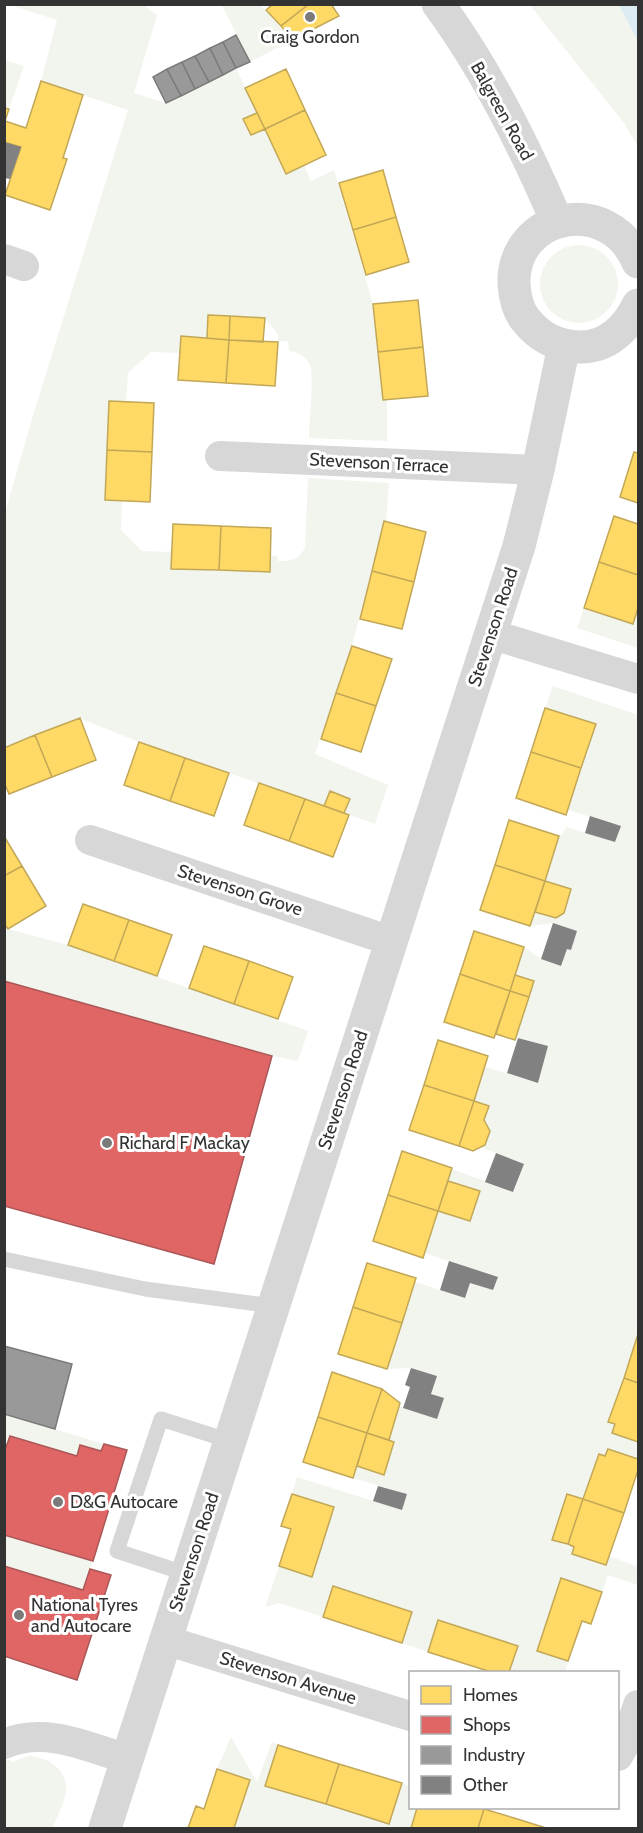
<svg xmlns="http://www.w3.org/2000/svg" width="643" height="1833" font-family="Cabin,sans-serif">
  <style>
    .green { fill: #f1f5ed }
    .water { fill: #ddebf3 }
    .homes { fill: #ffd966; stroke: #c2a757; stroke-width: 1.5 }
    .shops { fill: #e06666; stroke: #ac5757; stroke-width: 1.5 }
    .industry { fill: #999; stroke: #7a7a7a; stroke-width: 1.5 }
    .building { fill: #818181 }
    .lines { fill: none; stroke-linecap: round; stroke-linejoin: round }
    .service { stroke: #d7d7d7; stroke-width: 15 }
    .minor { stroke: #d7d7d7; stroke-width: 30 }
    .tertiary { stroke: #d7d7d7; stroke-width: 33 }
    .poi-dot { fill: #7a7a7a; stroke: #fff; stroke-width: 2 }
    .labels { text-anchor: middle; dominant-baseline: central; stroke-width: 6; stroke-linejoin: round; paint-order: stroke }
    .poi-label { font-size: 18px; fill: #333; stroke: #fff; text-anchor: start }
    .street-label { font-size: 18px; fill: #333; stroke: #fff }
  </style>
  <rect width="100%" height="100%" fill="#fff"/>
  <!-- green -->
  <path class="green" d="M10,5h134l13,10 -23,78 32,10 70,-35 21,45 -13,6 7,16 14,-6 39,36 7,16 23,-11 39,134 10,96h4v41l-78,-3c0,-16 6,-63 0,-75 -5,-8 -12,-11 -20,-12l-1,-10 -10,1v-8l-13,-16 -56,-3 -2,23 -26,-2 -1,17 -29,-1 -23,21 -2,29h-17l-4,98 17,1 -1,29 21,21 29,1v17l99,3 1,-16h6l1,5c13,1 21,-2 27,-13l3,-70 81,5 -3,39 -2,-1 -32,125 -37,108 73,31 -13,39 -31,-11 5,-14 -19,-7 -6,14 -185,-64 -60,-24 -74,30 -1,-232 28,-97 96,-309 -87,-29 16,-61z
    M222,5h38l32,35 -42,22z
    M530,5h108v142l-14,-24z
    M5,60l19,6 -15,43 -4,-1z
    M540 284a39 39 0 1 1 78 0a39 39 0 1 1-78 0Z
    M584,608l49,16 5,-16v40l-61,-20z
    M553,686l85,29v619l-30,87 7,3 -2,9 25,9v17l-30,-10 -3,7 -6,-2 -16,45 -16,-5 -15,45 22,8 -2,7 34,11 3,-9 29,11v18l-30,-10 -6,17 -41,-13 -24,71 31,11 -3,11h-56l9,-26 -80,-25 -10,31 -26,-9 10,-32 -78,-25 -11,31 -44,-14 -14,4 14,-41 33,11 22,-69 -42,-14 5,-17 76,24 34,-7 -54,-16 4,-12 27,9 10,-33 -5,-2 10,-34 38,13 6,-21 -12,-4 6,-18 -26,-8 -24,1 28,-87 50,16 5,-15 23,7 5,-12 -73,-25 13,-42 32,10 10,-30 -32,-10 4,-12 62,23 10,-28 -44,-17 5,-2 5,-14 -6,-11 5,-14 -15,-5 11,-34 53,15 10,-36 -32,-9 18,-56 -19,-6 9,-28 17,12 20,7 6,-17 4,1 6,-18 -24,-9 -23,3 5,-14 21,6 8,-5 7,-24 -26,-8 14,-45 4,-2 3,-7 49,15 6,-16 -53,-16 28,-85 -51,-17z
    M4,923l4,6 60,16 240,86 -10,30 -26,-5 -267,-75z
    M5,1414l99,30 -3,7 -21,-6 -3,11 -67,-20 -5,17z
    M4,1535l89,26 -10,29 -78,-24z
    M231,1737l26,45 15,-40 6,3 -12,41 122,38 14,-41 8,3v22h7l-6,20h-177l16,-48 -33,-11z
    M29,1756c20,1 39,14 37,36 -2,12 -9,25 -14,36h-47v-67l3,-2 4,3z"/>
  <!-- water -->
  <path class="water" d="M619,5h19v36z"/>
  <!-- homes -->
  <path class="homes" d="M273,4h36l-28,22 -15,-16z
    M309,4h22l8,12 -47,24 -11,-14z
    M286,69l19,41 -40,19 -20,-41z
    M41,81l42,14 -20,63 4,1 -17,51 -45,-15 16,-48 -17,-5v-34l5,1 -4,12 21,7z
    M305,110l21,45 -40,19 -21,-45z
    M257,113l8,16 -14,6 -8,-16z
    M383,170l13,47 -43,13 -14,-47z
    M396,217l13,45 -43,13 -13,-45z
    M418,300l5,47 -45,5 -5,-48z
    M208,315l22,1 -1,24 -22,-2z
    M230,316l35,2 -2,24 -34,-2z
    M181,336l48,4 -3,43 -48,-3z
    M229,340l49,2 -3,44 -49,-3z
    M423,347l5,49 -45,4 -5,-48z
    M109,401l45,2 -2,49 -45,-2z
    M107,450l45,2 -2,50 -45,-2z
    M634,452l4,1v50l-18,-6z
    M614,516l24,8v51l-39,-13z
    M384,521l42,11 -12,50 -42,-11z
    M173,524l48,2 -2,44 -48,-1z
    M221,526l50,2 -1,44 -51,-2z
    M599,562l39,13v33l-5,16 -49,-16z
    M372,571l42,11 -12,47 -42,-10z
    M352,646l40,13 -16,47 -40,-13z
    M336,693l40,13 -15,46 -40,-13z
    M545,708l51,16 -15,44 -50,-16z
    M80,718l16,42 -44,17 -17,-42z
    M35,735l17,42 -43,17 -5,-12v-34z
    M139,742l46,16 -15,43 -46,-16z
    M531,752l50,16 -15,47 -50,-17z
    M185,758l44,15 -15,43 -44,-15z
    M259,783l46,16 -16,42 -45,-16z
    M330,791l20,8 -6,14 -20,-7z
    M305,799l44,16 -16,42 -44,-16z
    M509,820l50,16 -14,45 -50,-16z
    M4,836l18,30 -18,10z
    M495,865l50,16 -15,45 -50,-16z
    M22,866l24,40 -38,23 -4,-6v-47z
    M545,881l26,8 -7,24 -8,5 -21,-6z
    M83,904l46,16 -15,41 -46,-16z
    M129,920l43,15 -15,41 -43,-15z
    M474,931l50,16 -14,44 -50,-17z
    M204,946l45,15 -15,43 -45,-16z
    M249,961l44,16 -15,42 -44,-15z
    M460,974l50,17 -16,47 -50,-16z
    M515,975l19,6 -5,16 -19,-6z
    M510,991l19,6 -14,43 -19,-6z
    M438,1040l50,16 -14,45 -50,-16z
    M424,1085l50,16 -15,45 -50,-16z
    M474,1101l15,5 -5,14 6,11 -5,14 -12,6 -14,-5z
    M402,1151l50,17 -14,43 -50,-16z
    M448,1181l32,10 -10,30 -32,-10z
    M388,1195l50,16 -15,47 -50,-17z
    M367,1263l49,15 -14,45 -49,-16z
    M353,1307l49,16 -15,46 -49,-15z
    M638,1334v49l-14,-5z
    M332,1372l50,17 -15,44 -49,-16z
    M624,1378l14,5v59l-26,-9 3,-9 -7,-2z
    M382,1389l18,14 -11,37 -22,-7z
    M318,1417l49,16 -14,45 -50,-16z
    M367,1433l27,9 -10,33 -27,-9z
    M608,1449l30,10v11l-14,43 -41,-14 16,-45 6,2z
    M292,1494l42,13 -22,70 -33,-11 12,-37 -10,-3z
    M567,1494l16,5 -15,45 -16,-4z
    M583,1499l41,14 -18,52 -34,-11 2,-7 -6,-3z
    M561,1578l41,14 -11,32 -9,-3 -14,40 -31,-10z
    M333,1586l79,26 -10,31 -79,-26z
    M438,1620l80,26 -9,26h-18l-63,-20z
    M278,1745l61,19 -13,40 -61,-18z
    M339,1764l63,19 -13,41 -63,-20z
    M217,1769l33,11 -16,48h-46l8,-22 8,3z
    M417,1808h64l3,1 -6,19h-67z
    M484,1809l30,9 32,10h-68z"/>
  <!-- shops -->
  <path class="shops" d="M4,981l268,75 -58,208 -210,-58z
    M10,1436l67,20 3,-11 21,6 3,-7 23,6 -34,111 -89,-26v-82z
    M4,1566l79,24 7,-21 21,6 -34,105 -73,-24z"/>
  <!-- industry -->
  <path class="industry" d="M236,35l14,27 -14,6 -13,-26z
    M223,42l13,26 -13,7 -13,-27z
    M210,48l13,27 -14,7 -14,-26z
    M195,56l14,26 -14,7 -13,-27z
    M182,62l13,27 -14,7 -14,-27z
    M167,69l14,27 -15,7 -13,-26z
    M4,1346l68,18 -17,65 -51,-15z"/>
  <!-- building -->
  <path class="building" d="M4,142l17,5 -11,32 -6,-1z
    M590,816l31,10 -6,16 -30,-9z
    M553,923l24,8 -6,19 -4,-1 -6,17 -20,-7z
    M518,1038l30,8 -10,37 -31,-10z
    M496,1153l28,11 -11,28 -28,-10z
    M449,1261l49,16 -5,13 -23,-7 -5,15 -25,-8z
    M411,1368l26,8 -6,18 13,4 -7,21 -34,-11 7,-21 -5,-2z
    M378,1486l29,8 -5,16 -29,-9z"/>
  <g class="lines">
    <!-- service -->
    <path class="service" d="M4,1259l141,30 128,17
      M187,1574l-70,-23 44,-132 69,22"/>
    <!-- minor -->
    <path class="minor" d="M4,259l20,7
      M220,456l318,14
      M490,634l148,45
      M90,840l301,101
      M165,1640l245,76
      M4,1744c41,-18 84,3 123,15
      M618,1756l7,-12 13,-39"/>
    <!-- tertiary -->
    <path class="tertiary" d="M438,4c49,66 87,143 119,218
      M638,262c-29,-69 -127,-49 -124,23 1,12 3,24 11,34 14,18 31,27 54,28 28,1 48,-19 59,-42
      M105,1828l414,-1282 19,-76 26,-124"/>
  </g>
  <!-- markers -->
  <g class="poi-dot">
    <circle cx="310" cy="17" r="6"/>
    <circle cx="107" cy="1143" r="6"/>
    <circle cx="58" cy="1502" r="6"/>
    <circle cx="19" cy="1615" r="6"/>
  </g>
  <g class="labels">
    <!-- poi labels -->
    <g class="poi-label">
      <text x="310" y="37" text-anchor="middle">Craig Gordon</text>
      <text x="119" y="1143">Richard F Mackay</text>
      <text x="70" y="1502">D&amp;G Autocare</text>
      <text x="31" y="1605">National Tyres<tspan x="31" dy="21">and Autocare</tspan></text>
    </g>
    <!-- street labels -->
    <g class="street-label">
      <text transform="translate(502 111) rotate(61)">Balgreen Road</text>
      <text transform="translate(379 463) rotate(3)">Stevenson Terrace</text>
      <text transform="translate(493 627) rotate(-72)">Stevenson Road</text>
      <text transform="translate(240 890) rotate(18)">Stevenson Grove</text>
      <text transform="translate(343 1090) rotate(-72)">Stevenson Road</text>
      <text transform="translate(194 1552) rotate(-72)">Stevenson Road</text>
      <text transform="translate(288 1678) rotate(17)">Stevenson Avenue</text>
    </g>
  </g>
  <!-- border -->
  <rect width="643" height="1833" fill="none" stroke="#333333" stroke-width="12"/>
  <!-- legend -->
  <rect x="409" y="1671" width="210" height="138" fill="#ffffff" stroke="#adadad" stroke-width="1.5"/>
  <rect x="421" y="1686" width="30" height="18" fill="#ffd966" stroke="#adadad" stroke-width="1.5"/>
  <text x="463" y="1701" font-size="18" fill="#333333">Homes</text>
  <rect x="421" y="1716" width="30" height="18" fill="#e06666" stroke="#adadad" stroke-width="1.5"/>
  <text x="463" y="1731" font-size="18" fill="#333333">Shops</text>
  <rect x="421" y="1746" width="30" height="18" fill="#999999" stroke="#adadad" stroke-width="1.5"/>
  <text x="463" y="1761" font-size="18" fill="#333333">Industry</text>
  <rect x="421" y="1776" width="30" height="18" fill="#818181" stroke="#adadad" stroke-width="1.5"/>
  <text x="463" y="1791" font-size="18" fill="#333333">Other</text>
</svg>
